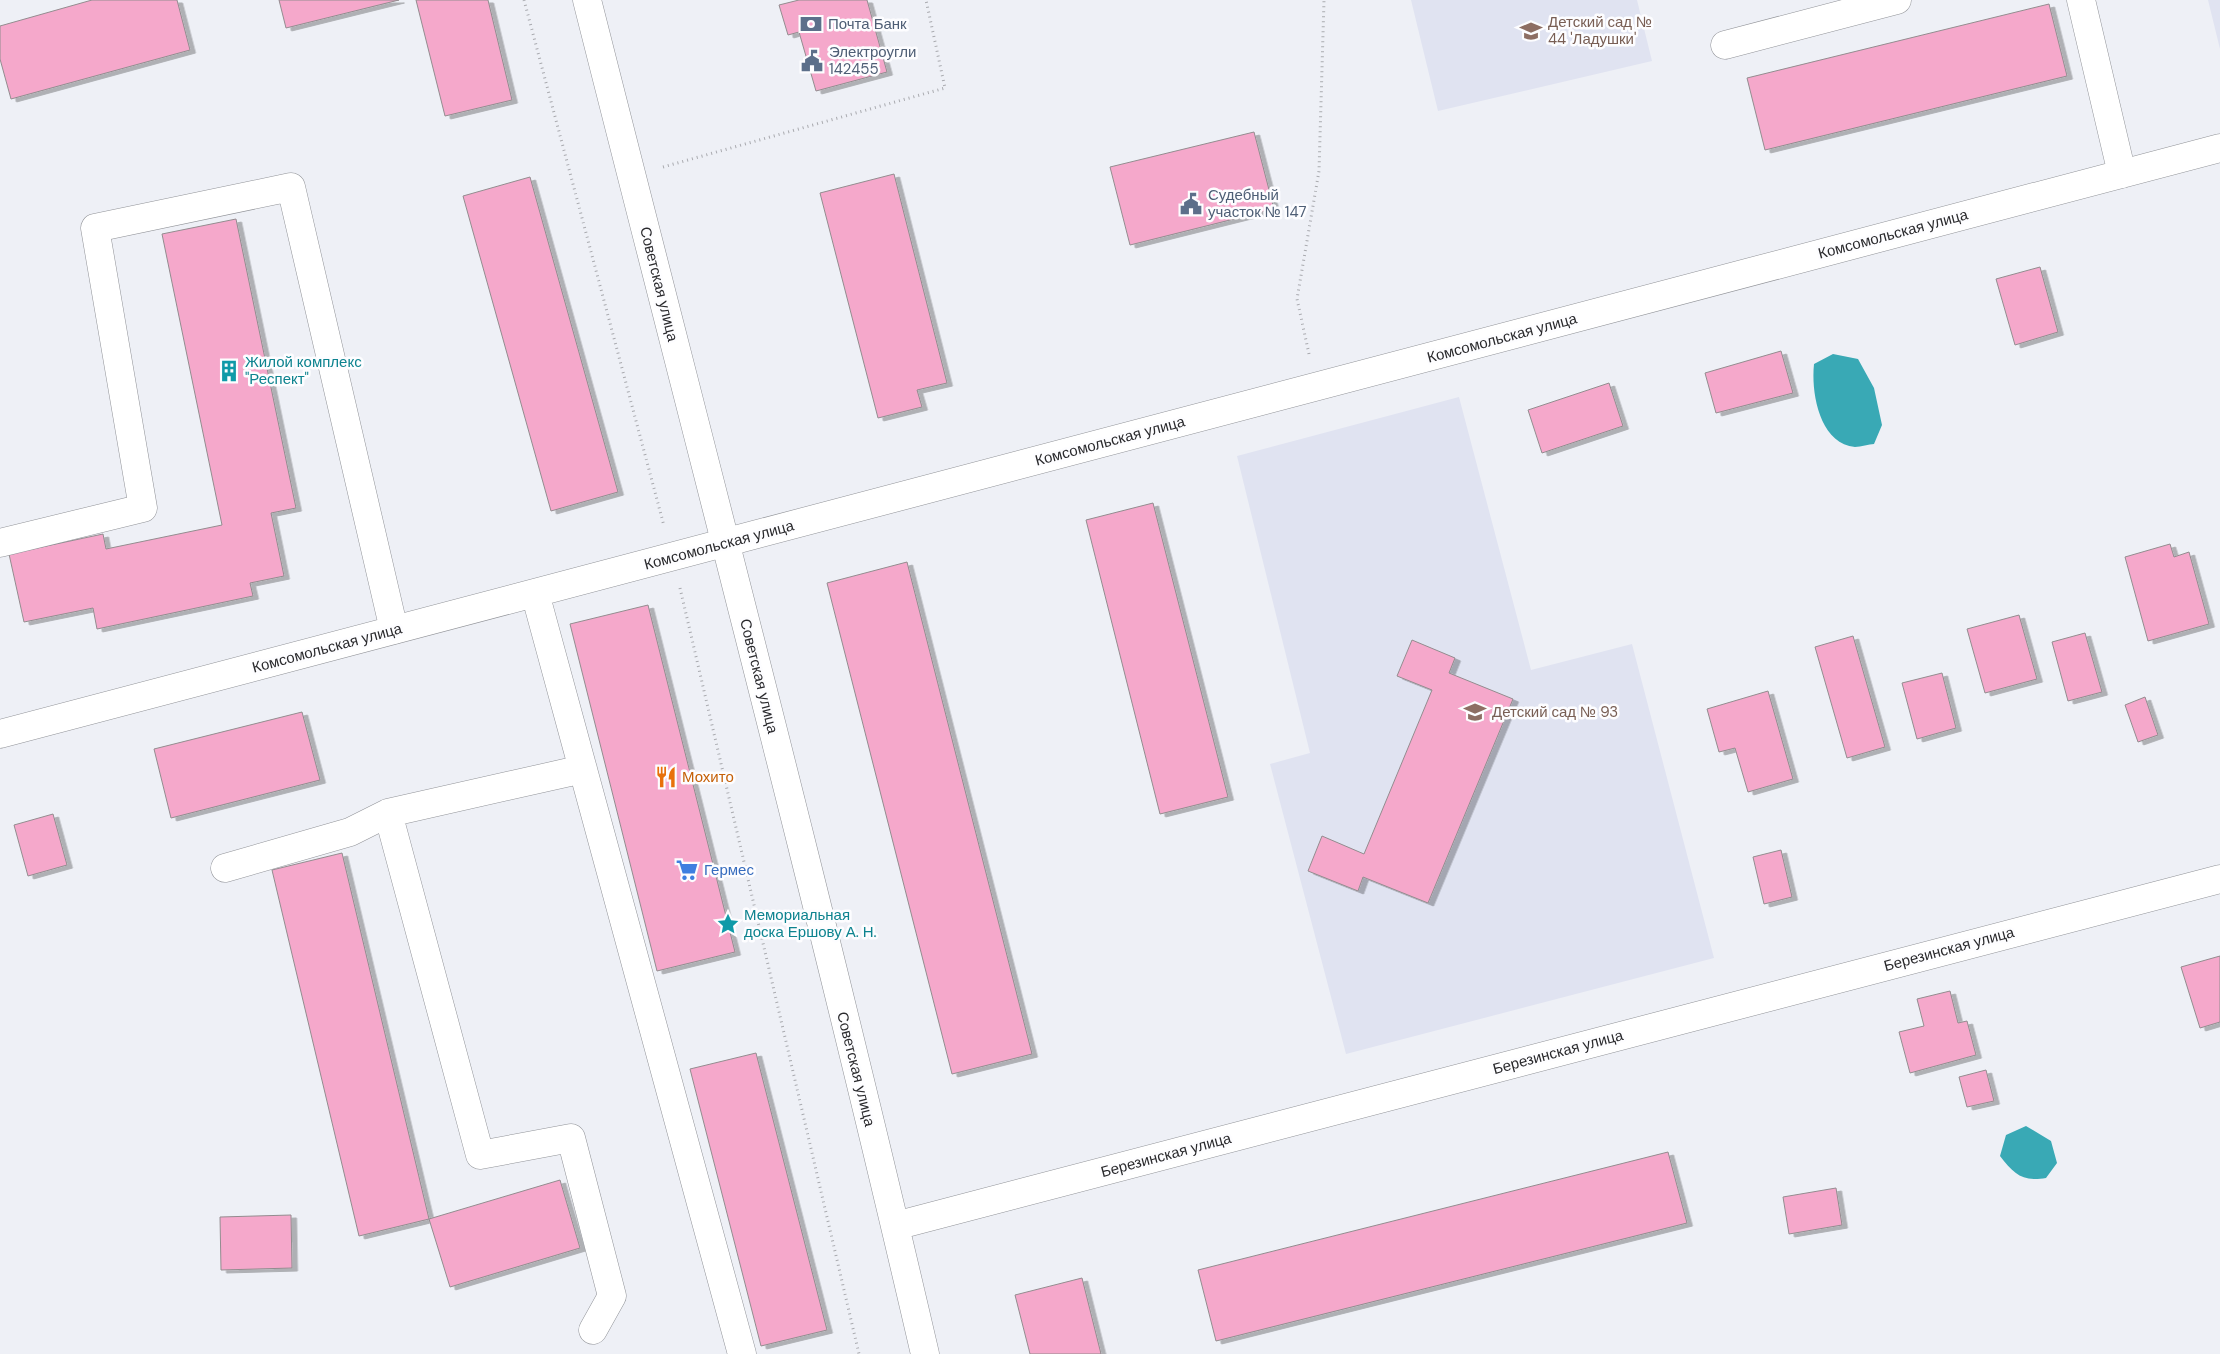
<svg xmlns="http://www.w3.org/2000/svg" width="2220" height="1354" font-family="'DM Sans',sans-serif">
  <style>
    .built { fill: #e0e3f1 }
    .water { fill: #39a9b5 }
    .building { fill: #f5a8cb; stroke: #938c8f; filter: url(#shadow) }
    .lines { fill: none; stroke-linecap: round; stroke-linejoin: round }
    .minor-casing { stroke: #919398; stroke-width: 29 }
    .path { stroke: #a9aaaf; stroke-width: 3; stroke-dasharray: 1 4; stroke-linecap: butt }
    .minor { stroke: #fff; stroke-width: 28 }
    .labels { text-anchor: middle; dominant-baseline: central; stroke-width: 5; stroke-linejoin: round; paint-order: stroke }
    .education-label { font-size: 15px; fill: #785e54; stroke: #fdfdff; text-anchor: start }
    .service-label { font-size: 15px; fill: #4e5e75; stroke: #fdfdff; text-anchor: start }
    .street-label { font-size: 15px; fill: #2a2a2d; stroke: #fdfdff }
    .culture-label { font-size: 15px; fill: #0d838f; stroke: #fdfdff; text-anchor: start }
    .food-label { font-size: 15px; fill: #c56008; stroke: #fdfdff; text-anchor: start }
    .shop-label { font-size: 15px; fill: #366cbe; stroke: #fdfdff; text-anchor: start }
  </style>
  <defs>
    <filter id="shadow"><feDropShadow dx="5.5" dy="3" stdDeviation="0" flood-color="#0004"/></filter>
  </defs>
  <rect width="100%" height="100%" fill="#eef0f6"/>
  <!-- built -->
  <path class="built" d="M1411,0h226l15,61 -214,50z
    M2208,0h12v49z
    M1459,397l72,273 101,-26 82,314 -368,96 -76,-290 40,-11 -73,-297z"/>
  <!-- water -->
  <path class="water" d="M1833,354l25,5 16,29 8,37 -8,19c-5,0 -13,3 -19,3 -36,-4 -44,-55 -41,-83z
    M2026,1126l25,15 6,22 -11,15c-24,4 -32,-4 -46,-22l6,-21z"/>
  <!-- building -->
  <path class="building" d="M92,0h85l13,50 -179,49 -11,-40v-33z
    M279,0h120l-113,28z
    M416,0h72l24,100 -67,16z
    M799,0h68l20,72 -71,19 -17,-59 -11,3 -9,-30z
    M2049,4l18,72 -302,74 -18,-72z
    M1254,132l20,77 -144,36 -20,-78z
    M894,174l53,209 -30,7 5,17 -44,11 -58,-225z
    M530,177l88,315 -67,19 -88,-315z
    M236,219l60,289 -25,5 13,63 -34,7 3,13 -156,33 -4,-21 -69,14 -15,-68 94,-20 3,15 116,-24 -60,-291z
    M2040,267l18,65 -43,13 -19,-66z
    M1781,351l12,42 -77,20 -11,-40z
    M1609,383l14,43 -81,27 -14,-43z
    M1153,503l75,294 -68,17 -74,-294z
    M2170,544l4,13 15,-5 20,72 -61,17 -23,-84z
    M907,562l125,492 -80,20 -125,-491z
    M648,605l87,347 -78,19 -87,-347z
    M2019,615l18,64 -52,14 -18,-64z
    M2085,633l17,59 -34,9 -16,-59z
    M1853,636l32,111 -38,11 -32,-111z
    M1412,640l43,18 -6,15 64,26 -85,204 -65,-26 -5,14 -50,-20 14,-35 42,18 68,-164 -35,-14z
    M1942,673l14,55 -39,11 -15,-56z
    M1768,691l25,88 -45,13 -13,-44 -16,4 -12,-43z
    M2145,697l13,38 -20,7 -13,-37z
    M302,712l18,68 -149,38 -17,-69z
    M53,814l14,51 -39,11 -14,-51z
    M1781,850l11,47 -28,7 -11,-47z
    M342,853l87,366 -70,17 -87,-366z
    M2220,956v66l-20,6 -19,-61z
    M1950,991l8,32 9,-2 9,34 -66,18 -11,-41 25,-6 -7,-27z
    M756,1053l71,277 -66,16 -71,-277z
    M1986,1070l8,31 -27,6 -8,-30z
    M1668,1152l19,71 -471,118 -18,-71z
    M560,1180l20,68 -130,39 -21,-68z
    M1836,1188l6,37 -53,9 -6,-37z
    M291,1215l1,53 -71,2 -1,-53z
    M1082,1278l19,76h-71l-15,-59z"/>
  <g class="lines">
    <!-- minor casing -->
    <g class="minor-casing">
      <path id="minor" d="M587,0c114,451 233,901 338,1354
        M2081,0l41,174
        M1725,45l172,-45
        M0,543l143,-35 -48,-280 196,-41 103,443
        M535,593l207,761
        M0,734l2220,-586
        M583,769l-195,44 92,342 91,-17 41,158 -19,34
        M225,868l125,-36 38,-19
        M895,1226l1325,-347"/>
    </g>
    <!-- path -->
    <path class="path" d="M524,0l140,526
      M663,167l282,-79 -19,-88
      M1309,354l-12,-55 22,-128 5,-171
      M680,588l179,766"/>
    <!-- minor -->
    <use href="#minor" class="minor"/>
  </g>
  <!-- icons -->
  <defs>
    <g id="bank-bare" transform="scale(1.725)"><path d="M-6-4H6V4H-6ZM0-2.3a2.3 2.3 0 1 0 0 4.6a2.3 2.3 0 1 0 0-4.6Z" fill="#5c6f8a" stroke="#fdfdff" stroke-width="2.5" paint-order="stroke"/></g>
    <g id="school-bare" transform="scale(1.725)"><path d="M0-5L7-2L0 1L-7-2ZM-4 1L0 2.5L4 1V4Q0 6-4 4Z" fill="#8d6e63" stroke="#fdfdff" stroke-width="2.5" paint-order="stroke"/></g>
    <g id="civic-bare" transform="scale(1.725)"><path d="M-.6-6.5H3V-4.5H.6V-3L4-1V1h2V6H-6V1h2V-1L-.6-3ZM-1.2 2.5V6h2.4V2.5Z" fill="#5c6f8a" stroke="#fdfdff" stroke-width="2.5" paint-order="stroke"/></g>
    <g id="building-bare" transform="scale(1.725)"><path d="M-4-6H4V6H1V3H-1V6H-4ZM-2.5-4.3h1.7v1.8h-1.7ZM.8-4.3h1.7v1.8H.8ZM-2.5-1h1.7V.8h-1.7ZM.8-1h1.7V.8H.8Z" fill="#0f9aa8" stroke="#fdfdff" stroke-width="2.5" paint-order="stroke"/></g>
    <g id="restaurant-bare" transform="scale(1.725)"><path d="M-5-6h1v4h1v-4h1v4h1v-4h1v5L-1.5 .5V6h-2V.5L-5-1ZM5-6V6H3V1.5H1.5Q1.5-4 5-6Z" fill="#e8710a" stroke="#fdfdff" stroke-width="2.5" paint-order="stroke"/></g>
    <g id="supermarket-bare" transform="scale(1.725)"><path d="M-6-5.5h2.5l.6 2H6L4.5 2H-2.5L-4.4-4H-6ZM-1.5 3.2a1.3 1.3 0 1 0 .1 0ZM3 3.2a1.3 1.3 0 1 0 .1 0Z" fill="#3f7fe0" stroke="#fdfdff" stroke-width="2.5" paint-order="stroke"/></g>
    <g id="sight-bare" transform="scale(1.725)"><path d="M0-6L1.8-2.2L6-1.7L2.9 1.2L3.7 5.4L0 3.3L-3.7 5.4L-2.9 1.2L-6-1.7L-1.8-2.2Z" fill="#0f9aa8" stroke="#fdfdff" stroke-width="2.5" paint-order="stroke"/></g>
  </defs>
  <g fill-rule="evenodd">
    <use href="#bank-bare" x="811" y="24"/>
    <use href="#school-bare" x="1531" y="31"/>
    <use href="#civic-bare" x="812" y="61"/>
    <use href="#civic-bare" x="1191" y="204"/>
    <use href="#building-bare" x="229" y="371"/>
    <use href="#school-bare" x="1475" y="712"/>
    <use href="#restaurant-bare" x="666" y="777"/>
    <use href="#supermarket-bare" x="687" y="870"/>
    <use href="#sight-bare" x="728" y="924"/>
  </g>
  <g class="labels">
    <!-- education labels -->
    <g class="education-label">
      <text x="1548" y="22">Детский сад №<tspan x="1548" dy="17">44 'Ладушки'</tspan></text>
      <text x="1492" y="712">Детский сад № 93</text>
    </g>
    <!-- service labels -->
    <g class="service-label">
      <text x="828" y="24">Почта Банк</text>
      <text x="829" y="52">Электроугли<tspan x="829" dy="17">142455</tspan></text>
      <text x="1208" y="195">Судебный<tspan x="1208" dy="17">участок № 147</tspan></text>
    </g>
    <!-- street labels -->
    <g class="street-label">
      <text transform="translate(1893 234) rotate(-15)">Комсомольская улица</text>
      <text transform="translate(659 284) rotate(76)">Советская улица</text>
      <text transform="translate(1502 338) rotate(-15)">Комсомольская улица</text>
      <text transform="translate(1110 441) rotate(-15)">Комсомольская улица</text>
      <text transform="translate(719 545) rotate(-15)">Комсомольская улица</text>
      <text transform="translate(327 648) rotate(-15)">Комсомольская улица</text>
      <text transform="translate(759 676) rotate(76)">Советская улица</text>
      <text transform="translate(1949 949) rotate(-15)">Березинская улица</text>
      <text transform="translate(1558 1052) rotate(-15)">Березинская улица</text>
      <text transform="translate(856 1069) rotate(76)">Советская улица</text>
      <text transform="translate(1166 1155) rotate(-15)">Березинская улица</text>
    </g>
    <!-- culture labels -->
    <g class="culture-label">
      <text x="245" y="362">Жилой комплекс<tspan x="245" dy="17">"Респект"</tspan></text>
      <text x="744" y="915">Мемориальная<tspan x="744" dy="17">доска Ершову А. Н.</tspan></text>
    </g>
    <!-- food labels -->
    <g class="food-label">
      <text x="682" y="777">Мохито</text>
    </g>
    <!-- shop labels -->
    <g class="shop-label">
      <text x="704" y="870">Гермес</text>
    </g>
  </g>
</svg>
